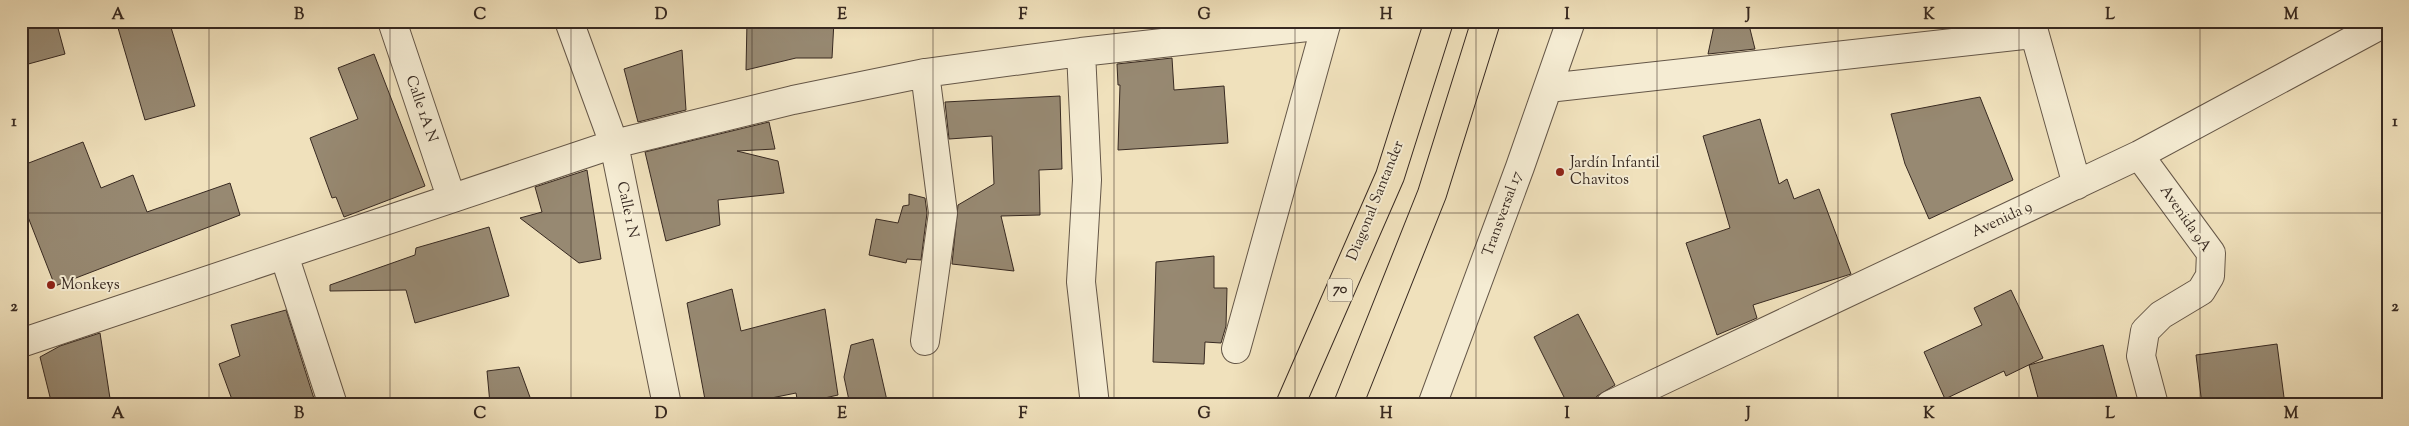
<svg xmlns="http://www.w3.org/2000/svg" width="2409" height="426" font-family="'Sorts Mill Goudy',serif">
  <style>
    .building { fill: #978972; stroke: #372921 }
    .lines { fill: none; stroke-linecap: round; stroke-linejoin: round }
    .street-casing { stroke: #655748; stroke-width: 30 }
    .primary-casing { stroke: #372921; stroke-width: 30 }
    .street { stroke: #f5ecd3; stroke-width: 28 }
    .primary { stroke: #f0e1bc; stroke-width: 28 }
    .grid { fill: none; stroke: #372921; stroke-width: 1; stroke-opacity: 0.55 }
    .poi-dot { fill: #8f2418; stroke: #f5ecd3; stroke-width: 2 }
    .labels { text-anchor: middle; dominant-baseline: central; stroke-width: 4; stroke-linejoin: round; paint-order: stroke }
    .shield { fill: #f5ecd3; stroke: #706456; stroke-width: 1 }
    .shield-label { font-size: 14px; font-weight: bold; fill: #372921 }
    .street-label { font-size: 15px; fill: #372921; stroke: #f5ecd3 }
    .poi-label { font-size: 15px; fill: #372921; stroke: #f5ecd3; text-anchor: start }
    .neatline { fill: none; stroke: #372921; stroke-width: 2 }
    .grid-label { font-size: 16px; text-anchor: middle; font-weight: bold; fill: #372921 }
  </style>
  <rect width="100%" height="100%" fill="#f0e1bc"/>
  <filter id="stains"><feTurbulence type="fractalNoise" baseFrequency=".004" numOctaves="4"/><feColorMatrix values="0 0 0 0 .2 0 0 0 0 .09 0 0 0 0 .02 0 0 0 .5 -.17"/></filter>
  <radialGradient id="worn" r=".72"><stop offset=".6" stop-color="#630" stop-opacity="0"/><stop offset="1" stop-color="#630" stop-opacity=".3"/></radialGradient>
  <!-- building -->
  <path class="building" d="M52,21h4l9,33 -44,12v-37z
    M116,21h53l26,85 -50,14z
    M747,21h87l-2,37h-36l-50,12z
    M1715,21h33l7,28 -47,5z
    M682,50l4,60 -48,12 -14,-53z
    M374,54l51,132 -81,31 -8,-20 -4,1 -22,-60 48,-19 -20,-51z
    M1172,58l2,32 50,-4 4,57 -110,7 2,-65h-2l-1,-21z
    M1060,96l2,73 -23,1 1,45 -39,1 13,55 -62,-7 6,-59 36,-21 -2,-48 -43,3 -4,-37z
    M1980,97l33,83 -84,39 -24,-55 -14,-50z
    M1760,119l19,65 8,-5 7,20 25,-10 32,85 -98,31 4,13 -40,17 -31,-92 44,-15 -27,-92z
    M769,122l6,27 -38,2 41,10 6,32 -66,7 2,25 -54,16 -21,-89z
    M83,142l18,46 32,-13 14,37 83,-29 10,32 -185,71 -34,-87v-33z
    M587,170l14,89 -22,4 -59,-45 22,-6 -7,-25z
    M909,194l16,4 2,15 -6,47 -14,-1 -1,4 -37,-8 7,-36 22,4 5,-17 6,-1z
    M489,227l20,69 -94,27 -9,-33 -76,1v-6l85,-30 1,-7z
    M1214,256v32h13l-1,38 -5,17 -16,-1 -1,22 -51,-2 3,-100z
    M732,289l9,42 84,-22 13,86 -40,9 -2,-11 -59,12h-31l-19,-102z
    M2011,290l32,68 -37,18 -2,-5 -59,28 -21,-47 58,-27 -8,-17z
    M286,310l30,95h-82l-15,-41 21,-8 -9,-31z
    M1578,314l37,71 -18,11 -3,9h-26l-34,-68z
    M100,333l11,72h-59l-12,-48 20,-11z
    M873,339l15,66h-38l-6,-28 7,-32z
    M2277,344l8,61h-83l-6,-50z
    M2103,345l16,60h-79l-11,-40z
    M519,367l12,33 -41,4 -3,-33z"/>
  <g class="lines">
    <!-- street casing -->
    <g class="street-casing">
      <path id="street" d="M392,21l59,176
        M569,21l45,123 53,261
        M2031,21l46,164
        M1081,52l6,128 -6,102 14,123
        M1548,88l486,-54
        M2139,155l72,98 -1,23 -9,15 -40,24 -16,16 -4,25 13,49
        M284,255l49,150
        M925,341l18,-128 -18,-140
        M21,343l593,-199 179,-44 132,-27 156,-21 245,-27
        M1236,349l91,-328
        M1432,405l88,-238 51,-146
        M1610,405l529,-250 249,-134"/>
    </g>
    <!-- primary casing -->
    <g class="primary-casing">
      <path id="primary" d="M1290,405l100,-229 49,-155
        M1348,405l84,-211 54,-173"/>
    </g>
    <!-- street -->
    <use href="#street" class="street"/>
    <!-- primary -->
    <use href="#primary" class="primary"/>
  </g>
  <!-- grid -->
  <path class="grid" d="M209,21v384M390,21v384M571,21v384M752,21v384M933,21v384M1114,21v384M1295,21v384M1476,21v384M1657,21v384M1838,21v384M2019,21v384M2200,21v384M21,213h2367"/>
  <!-- markers -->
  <g class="poi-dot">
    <circle cx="1560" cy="172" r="5"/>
    <circle cx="51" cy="285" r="5"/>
  </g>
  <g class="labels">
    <!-- shield labels -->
    <rect class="shield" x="1327.5" y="278.5" width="25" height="23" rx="4"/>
    <g class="shield-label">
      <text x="1340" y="290">70</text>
    </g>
    <!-- street labels -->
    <g class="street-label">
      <text transform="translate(421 109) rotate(71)">Calle 1A N</text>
      <text transform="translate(1376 201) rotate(-68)">Diagonal Santander</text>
      <text transform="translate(627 210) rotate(78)">Calle 1 N</text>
      <text transform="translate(1503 214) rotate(-70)">Transversal 17</text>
      <text transform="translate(2185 219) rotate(55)">Avenida 9A</text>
      <text transform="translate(2002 220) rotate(-25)">Avenida 9</text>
    </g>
    <!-- poi labels -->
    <g class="poi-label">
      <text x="1570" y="163">Jardín Infantil<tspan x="1570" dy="17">Chavitos</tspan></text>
      <text x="61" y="285">Monkeys</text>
    </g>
  </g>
  <!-- margin -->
  <rect width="2409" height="426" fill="none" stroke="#f0e1bc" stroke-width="55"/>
  <rect x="28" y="28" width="2354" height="370" class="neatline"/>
  <g class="grid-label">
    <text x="118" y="19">A</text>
    <text x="299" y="19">B</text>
    <text x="480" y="19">C</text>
    <text x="661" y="19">D</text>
    <text x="842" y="19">E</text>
    <text x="1023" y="19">F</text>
    <text x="1204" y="19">G</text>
    <text x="1386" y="19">H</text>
    <text x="1567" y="19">I</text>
    <text x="1748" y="19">J</text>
    <text x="1929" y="19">K</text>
    <text x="2110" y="19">L</text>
    <text x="2291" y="19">M</text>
    <text x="14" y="126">1</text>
    <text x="2395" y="126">1</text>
    <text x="14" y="311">2</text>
    <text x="2395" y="311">2</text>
    <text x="118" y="418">A</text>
    <text x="299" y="418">B</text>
    <text x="480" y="418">C</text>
    <text x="661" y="418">D</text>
    <text x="842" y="418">E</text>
    <text x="1023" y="418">F</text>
    <text x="1204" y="418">G</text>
    <text x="1386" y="418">H</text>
    <text x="1567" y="418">I</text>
    <text x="1748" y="418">J</text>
    <text x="1929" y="418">K</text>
    <text x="2110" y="418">L</text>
    <text x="2291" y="418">M</text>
  </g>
  <rect width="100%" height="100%" filter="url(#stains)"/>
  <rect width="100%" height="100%" fill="url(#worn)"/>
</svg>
